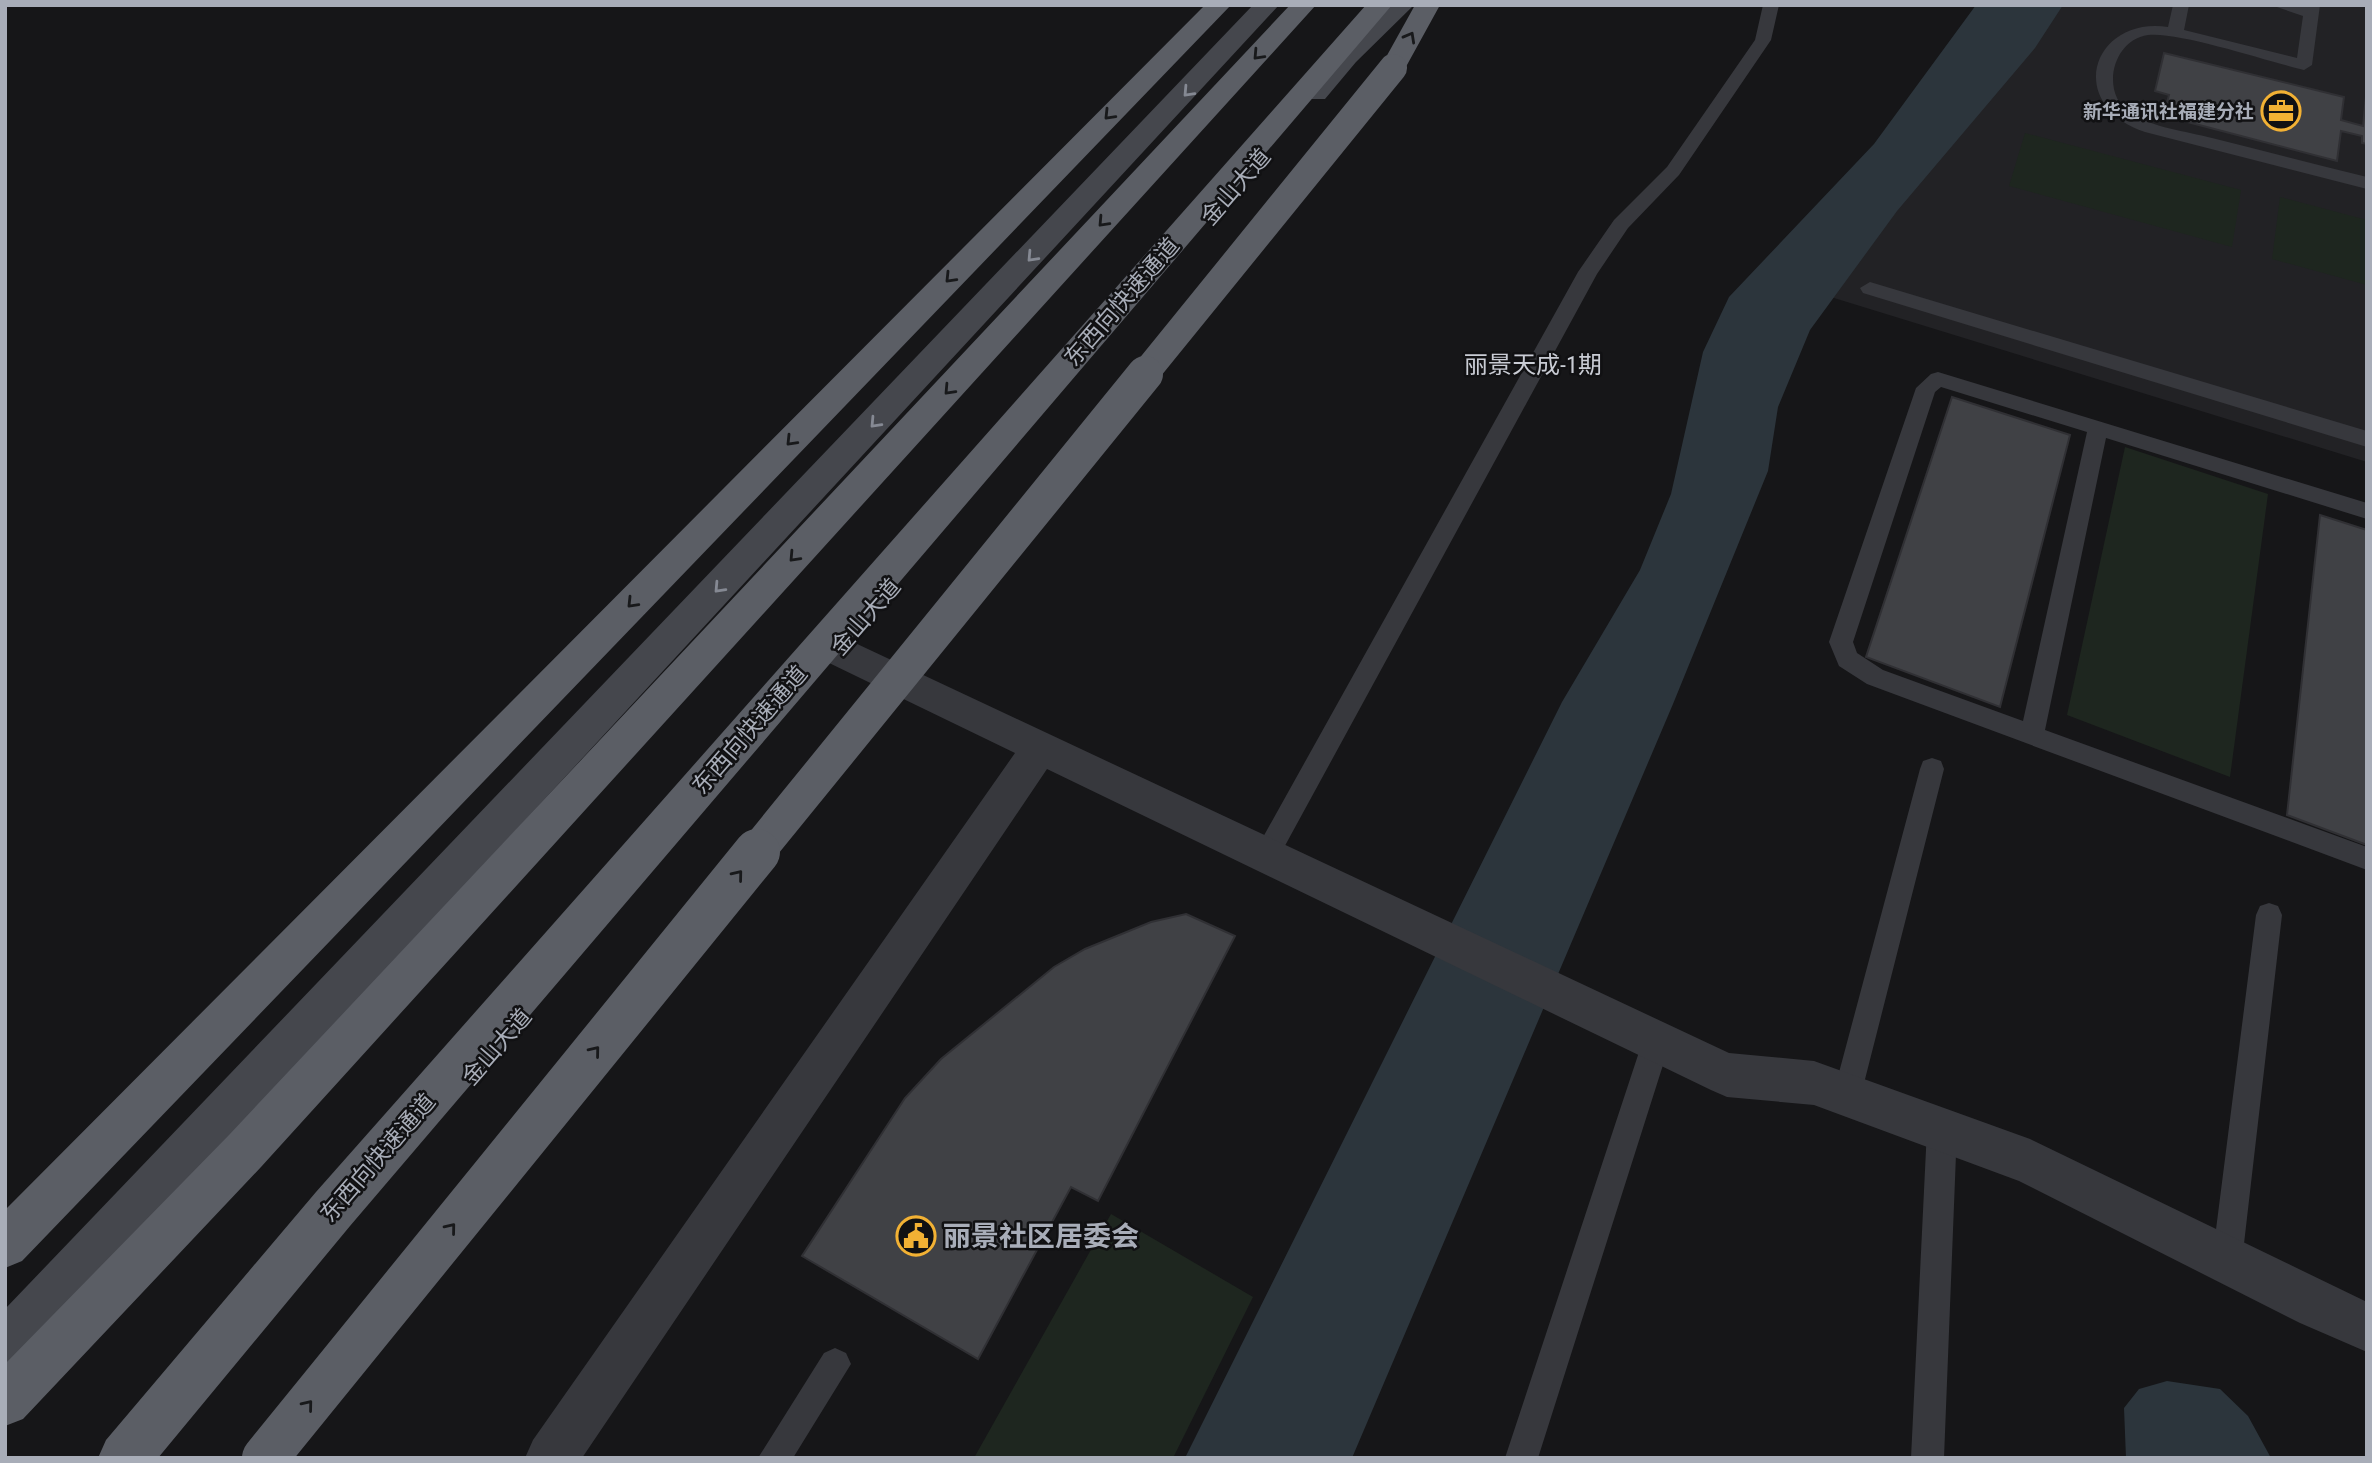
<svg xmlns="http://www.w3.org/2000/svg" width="2372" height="1463" font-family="'Roboto Condensed','Noto Sans SC',sans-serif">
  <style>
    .built { fill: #222225 }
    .green { fill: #1e261f }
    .water { fill: #2c353c }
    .building { fill: #404145; stroke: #303034; stroke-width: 2 }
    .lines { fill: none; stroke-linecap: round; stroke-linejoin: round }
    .service { fill: #37383d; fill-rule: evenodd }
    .minor { fill: #37383d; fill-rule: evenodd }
    .secondary { fill: #45474d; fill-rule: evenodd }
    .trunk { fill: #5b5e65; fill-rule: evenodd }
    .trunk-bridge-far2 { stroke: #5b5e65; stroke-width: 28 }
    .trunk-bridge-far1 { stroke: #5b5e65; stroke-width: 36 }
    .trunk-bridge { stroke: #5b5e65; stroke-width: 46 }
    .oneway { stroke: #18191b }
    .oneway2 { stroke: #858993 }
    .labels { text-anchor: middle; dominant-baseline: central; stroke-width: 5; stroke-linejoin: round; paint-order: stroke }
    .far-poi-label { font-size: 19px; font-weight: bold; fill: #a8adb8; stroke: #111113; text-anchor: end }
    .street-label { font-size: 23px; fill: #a8adb8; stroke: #111113 }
    .neighbourhood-label { font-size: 24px; fill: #c9ccd4; stroke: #111113 }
    .near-poi-label { font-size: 28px; font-weight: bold; fill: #a8adb8; stroke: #111113; text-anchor: start }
  </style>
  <rect width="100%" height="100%" fill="#161618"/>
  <!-- built -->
  <path class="built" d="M2058,5h309v457l-546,-168z"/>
  <!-- green -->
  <path class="green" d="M2025,133l216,57 -9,57 -223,-61z
    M2280,197l87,23v65l-95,-26z
    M2125,447l143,47 -38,283 -163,-62z
    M1111,1214l142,83 -80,161h-199z"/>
  <!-- water -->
  <path class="water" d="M1976,5h87l-28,43 -138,163 -87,119 -32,77 -10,64 -95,233 -321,754h-167l377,-756 78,-132 31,-76 32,-142 26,-55 145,-153z
    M2167,1381l53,8 28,27 23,42h-145l-2,-50 15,-19z"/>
  <!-- building -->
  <path class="building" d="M2164,53l180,44 -3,23 22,6 4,-40v58l-5,-1v-7l-21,-5 -4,30 -157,-41 1,-2 -17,-4 5,-19 -14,-4z
    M1952,397l118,38 -70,272 -134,-50z
    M2320,515l47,15v315l-80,-30z
    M1186,914l49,22 -137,265 -27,-14 -93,172 -176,-103 103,-158 36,-39 113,-92 31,-18 66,-27z"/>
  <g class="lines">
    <!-- service -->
    <path class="service" d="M1763,5h16l-8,35 -92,135 -51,53 -31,46 -322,590 -9,4 -9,-4 -4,-8 4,-8 321,-576 36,-52 53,-53 88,-127z
      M2173,5h16l-5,25 113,28 6,-42 -32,-11h49l-8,60 -8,5c-34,-8 -126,-39 -156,-35 -36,5 -48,58 -18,78 24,15 55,18 82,25 51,13 103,26 155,39v12l-222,-57c-82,-28 -52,-116 23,-105z
      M1870,282l497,149v16l-504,-154 -3,-5z
      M1938,372l429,131v16l-261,-81 -61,292 322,117v23l-500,-186 -28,-18 -10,-24 87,-254 15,-14zM1941,387l146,45 -64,289 -140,-51 -26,-17 -4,-11 82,-250z
      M1932,758l9,3 3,8 -83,326 -4,10 -10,4 -10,-4 -4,-10 87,-326 3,-8z
      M2269,903l9,3 4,9 -40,346 -4,11 -11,4 -11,-4 -4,-11 44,-346 4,-9z
      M1656,1029l10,4 4,10 -132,415h-33l137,-415 4,-10z
      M1942,1114l10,5 5,10 -13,329h-33l16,-329 5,-10z
      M835,1348l11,5 5,11 -58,94h-35l66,-105z"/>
    <!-- minor -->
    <path class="minor" d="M838,635l891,418 85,8 216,78 337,163v50l-67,-29 -281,-142 -205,-76 -87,-8 -16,-7 -664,-321 -465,689h-57l8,-18 482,-687 -190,-92 -5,-11 5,-11z"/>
    <!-- secondary -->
    <path class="secondary" d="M1253,5h26l-1256,1358 -18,7v-61z
      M1387,5h27l-58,57 -31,37h-18l-4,-6 35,-43z"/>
    <!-- trunk -->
    <path class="trunk" d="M1205,5h26l-1209,1256 -17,7v-58z
      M1290,5h26l-1055,1162 -238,252 -18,7v-62l224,-229z
      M1366,5h26l-1042,1221 -192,232h-60l8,-18 210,-248z
      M1415,5h25l-38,69h-18l-4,-6z"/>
    <!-- trunk-bridge-far2 -->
    <path class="trunk-bridge-far2" d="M1143,376l250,-308"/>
    <!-- trunk-bridge-far1 -->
    <path class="trunk-bridge-far1" d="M755,854l390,-480"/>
    <!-- trunk-bridge -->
    <path class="trunk-bridge" d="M265,1458l492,-606"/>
  </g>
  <!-- one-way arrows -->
  <defs><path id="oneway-chevron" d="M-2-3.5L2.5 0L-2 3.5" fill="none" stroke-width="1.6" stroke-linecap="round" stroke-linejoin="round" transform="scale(1.75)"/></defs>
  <g class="oneway">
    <use href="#oneway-chevron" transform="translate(1410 37) rotate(-61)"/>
    <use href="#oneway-chevron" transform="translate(1258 55) rotate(133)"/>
    <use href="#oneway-chevron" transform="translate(1109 115) rotate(134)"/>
    <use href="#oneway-chevron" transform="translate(1103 222) rotate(133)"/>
    <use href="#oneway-chevron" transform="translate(950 278) rotate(134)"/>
    <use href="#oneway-chevron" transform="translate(949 390) rotate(133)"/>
    <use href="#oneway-chevron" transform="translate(791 441) rotate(134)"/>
    <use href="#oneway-chevron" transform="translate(794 557) rotate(133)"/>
    <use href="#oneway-chevron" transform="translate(632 603) rotate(134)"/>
    <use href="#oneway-chevron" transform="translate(738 875) rotate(-51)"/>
    <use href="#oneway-chevron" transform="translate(595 1051) rotate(-51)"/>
    <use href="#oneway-chevron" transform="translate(451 1228) rotate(-51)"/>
    <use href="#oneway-chevron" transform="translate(308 1405) rotate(-51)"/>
  </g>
  <g class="oneway2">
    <use href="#oneway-chevron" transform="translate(1188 92) rotate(133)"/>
    <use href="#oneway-chevron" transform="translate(1032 257) rotate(133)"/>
    <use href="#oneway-chevron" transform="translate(875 423) rotate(133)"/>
    <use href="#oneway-chevron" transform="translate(719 588) rotate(133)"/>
  </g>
  <!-- icons -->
  <defs>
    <g id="office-ring" transform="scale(2.0125)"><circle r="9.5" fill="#111113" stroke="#f2b134" stroke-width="1.5"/><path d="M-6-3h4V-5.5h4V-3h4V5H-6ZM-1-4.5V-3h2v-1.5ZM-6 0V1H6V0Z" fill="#f2b134"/></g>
    <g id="civic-ring" transform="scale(2.0125)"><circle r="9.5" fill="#111113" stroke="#f2b134" stroke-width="1.5"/><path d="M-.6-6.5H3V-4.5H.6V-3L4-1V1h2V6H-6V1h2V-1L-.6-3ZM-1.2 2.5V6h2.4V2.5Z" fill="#f2b134"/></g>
  </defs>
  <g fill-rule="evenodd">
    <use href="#office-ring" x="2281" y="111"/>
    <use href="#civic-ring" x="916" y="1236"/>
  </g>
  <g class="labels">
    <!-- far-poi labels -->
    <g class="far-poi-label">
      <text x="2254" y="111">新华通讯社福建分社</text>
    </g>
    <!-- street labels -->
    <g class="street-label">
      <text transform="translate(1236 187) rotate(-49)">金山大道</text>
      <text transform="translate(1122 302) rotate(-49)">东西向快速通道</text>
      <text transform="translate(866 617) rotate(-49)">金山大道</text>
      <text transform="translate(750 730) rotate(-49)">东西向快速通道</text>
      <text transform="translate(497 1047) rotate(-49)">金山大道</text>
      <text transform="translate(378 1158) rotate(-49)">东西向快速通道</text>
    </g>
    <!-- neighbourhood labels -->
    <g class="neighbourhood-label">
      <text x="1533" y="365">丽景天成-1期</text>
    </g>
    <!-- near-poi labels -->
    <g class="near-poi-label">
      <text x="943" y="1236">丽景社区居委会</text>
    </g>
  </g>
  <!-- border -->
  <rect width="2372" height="1463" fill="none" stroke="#a8adb8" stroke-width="14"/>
</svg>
